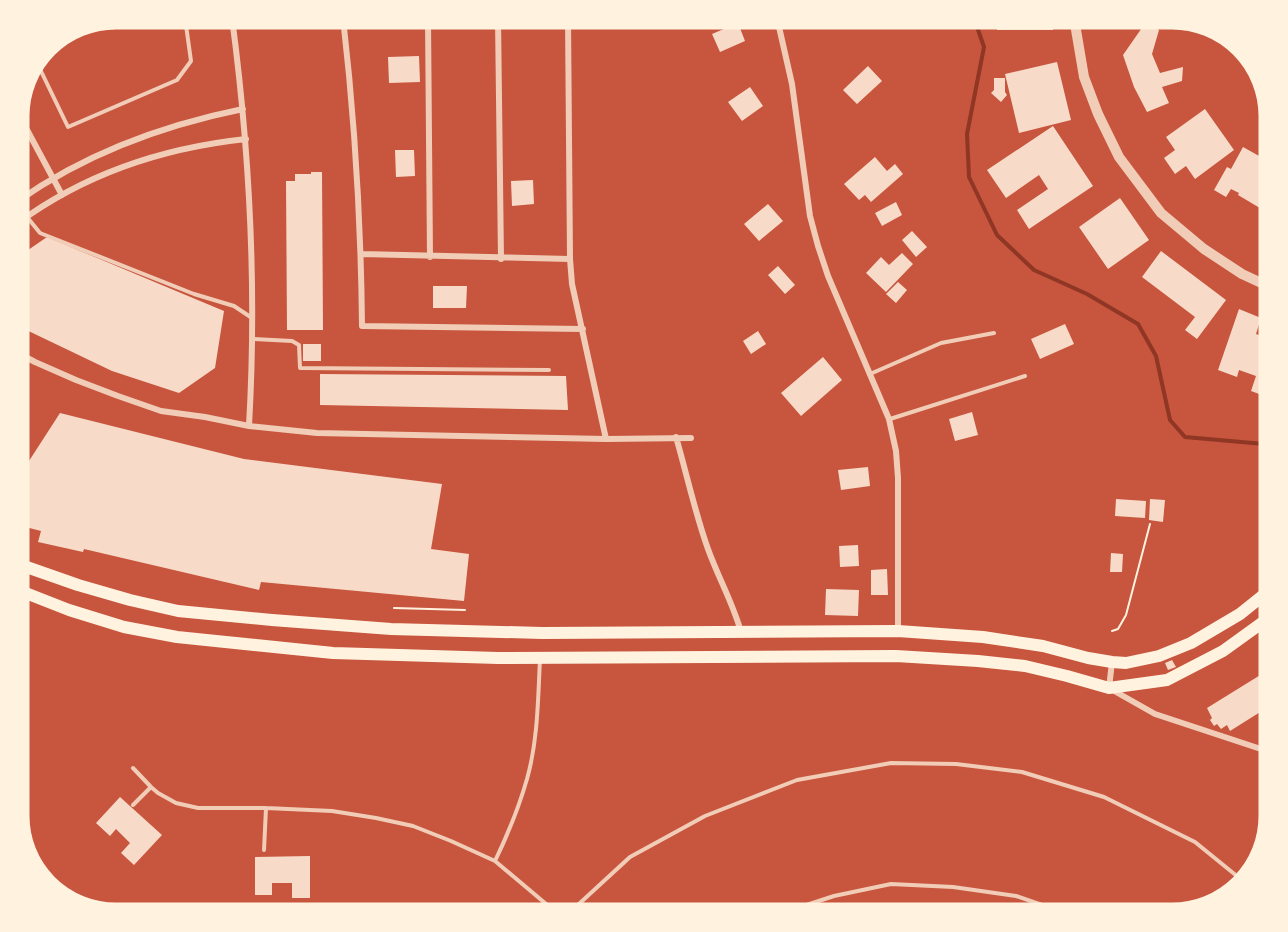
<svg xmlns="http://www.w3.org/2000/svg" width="1288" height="932" font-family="'IBM Plex Sans',sans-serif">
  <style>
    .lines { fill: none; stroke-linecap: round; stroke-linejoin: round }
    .stream { stroke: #8f3625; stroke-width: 4 }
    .building { fill: #f7dbc8 }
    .path { stroke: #fff3e0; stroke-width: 2 }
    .service { stroke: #f1ccb7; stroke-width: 4 }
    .minor { stroke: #f1ccb7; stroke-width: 6 }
    .tertiary { stroke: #f1ccb7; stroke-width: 10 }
    .secondary { stroke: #fff3e0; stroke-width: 12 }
    .rim { fill: none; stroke: #fff3e0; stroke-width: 3 }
  </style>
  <rect width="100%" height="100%" fill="#c8553d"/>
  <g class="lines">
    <!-- stream -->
    <path class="stream" d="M974,18l10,29 -17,87 2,43 28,58 37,35 53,24 51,30 18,32 14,64 15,17 79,7 6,7"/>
  </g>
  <!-- building -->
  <path class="building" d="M997,18h56v12h-56z
    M1146,22l13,8 -7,24 8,19 23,-6 -1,14 -20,6 7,16 -22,9 -13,-25 -11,-32z
    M738,23l7,18 -25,11 -8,-18z
    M419,56l1,26 -31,1 -1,-26z
    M1057,62l14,58 -52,13 -14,-59z
    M868,66l14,15 -25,23 -14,-14z
    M994,78h11v14l2,3 -6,7 -10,-9 3,-3z
    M750,87l13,19 -21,15 -14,-19z
    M1205,109l29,41 -39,29 -9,-13 -11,8 -11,-16 11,-8 -9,-13z
    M1053,126l40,60 -64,43 -12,-19 31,-21 -9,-14 -33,23 -19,-28z
    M1243,147l27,15v52l-32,-19 1,-2 -8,-4 -5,8 -12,-7 13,-23 4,2z
    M395,150h19l1,26 -19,1z
    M875,157l12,14 8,-7 8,10 -32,28 -6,-7 -6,5 -15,-16z
    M311,172h11l1,158h-36l-1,-149h9v-7h16z
    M533,180l1,24 -22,2 -1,-25z
    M1120,198l29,42 -41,29 -29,-42z
    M896,202l6,13 -20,11 -7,-13z
    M768,204l15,17 -24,20 -15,-17z
    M912,231l15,16 -11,10 -14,-17z
    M47,237l177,74 -9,57 -36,25 -67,-22 -94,-45v-69z
    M1161,251l65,49 -29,39 -12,-9 10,-13 -53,-40z
    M902,253l11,11 -27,28 -20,-19 15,-16 8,8z
    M778,266l17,19 -10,9 -17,-19z
    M898,282l9,8 -11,13 -10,-9z
    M433,286h34l-1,22h-33z
    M1239,309l22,9 -5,16 9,3 5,-14v75l-19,-7 5,-15 -17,-6 -2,7 -19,-7z
    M1065,324l9,20 -34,15 -9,-20z
    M758,331l8,13 -15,10 -8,-13z
    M303,344h18v17h-18z
    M823,357l19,23 -41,36 -20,-23z
    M320,374l246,2 2,34 -248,-5z
    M972,412l6,23 -23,6 -6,-22z
    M60,413l184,46 198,25 -11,65 38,5 -5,47 -203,-19 -2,8 -175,-41 -1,3 -45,-10 3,-11 -23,-6v-47z
    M868,467l2,19 -29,4 -3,-20z
    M1116,499l30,2 -1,17 -30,-2z
    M1150,499l15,1 -2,22 -14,-2z
    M858,545l1,21 -19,1 -1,-21z
    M1111,553l12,1 -1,18h-12z
    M887,569l1,26h-17v-25z
    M826,589l33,1 -1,26 -33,-1z
    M1172,660l4,7 -8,3 -3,-7z
    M1270,669v48l-5,-8 -35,22 -3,-6 -6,4 -4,-5 -3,2 -4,-6 2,-2 -5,-10z
    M120,797l42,38 -28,30 -13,-12 9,-10 -14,-14 -6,7 -14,-13z
    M310,856v42h-18v-15h-20v12h-17v-38z"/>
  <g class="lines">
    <!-- path -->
    <path class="path" d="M394,608l71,2
      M1112,631l6,-2 8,-14 24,-91"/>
    <!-- service -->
    <path class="service" d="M39,67l29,60 109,-47 14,-19 -6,-43
      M18,171v-8
      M27,217l13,16 154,61 40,12 18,12
      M253,339l39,2 7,4 1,23 249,2
      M870,374l71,-31 53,-10
      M890,419l135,-43
      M133,768l18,19 7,6 18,10 22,5h68l66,3 44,7 37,8 38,15 44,20 63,53
      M133,805l18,-18
      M264,850l2,-42
      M495,861c13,-27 24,-54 32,-82 11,-39 11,-81 13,-120
      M568,914l62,-57 75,-41 92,-36 94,-17 65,1 66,8 82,25 91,45 48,39
      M779,914l55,-18 57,-12 62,3 63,9 52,18"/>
    <!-- minor -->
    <path class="minor" d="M232,18c18,136 25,270 17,408
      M343,18c12,104 18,204 19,308l221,3
      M428,18l2,239
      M498,18l3,241
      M568,18l2,241 2,25 34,155
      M777,18l15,66 18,132 8,30 10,30 61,143 7,32 2,27v153
      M18,113l44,82
      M18,201c67,-47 146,-76 225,-92
      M18,223c68,-50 144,-75 228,-84
      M361,254l209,5
      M18,353l17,9 41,18 42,16 43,15 44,6 44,9 68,7 289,6 85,-1
      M676,437c11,38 19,76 32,112 10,28 25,54 33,83
      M1112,662l-3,26 46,26 115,38"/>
    <!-- tertiary -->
    <path class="tertiary" d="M1074,18l10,59 14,37 21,43 42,56 43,36 38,25 28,13"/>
    <!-- secondary -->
    <path class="secondary" d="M18,564l60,21 52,15 48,11 94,9 119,9 151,4 356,-2 85,6 60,9 45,12 24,4 14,1 33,-7 32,-13 49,-29 30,-24
      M18,590l51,20 55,17 53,10 156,16 165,5 398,-2 82,5 47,5 42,10 42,12 58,-8 56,-29 47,-34"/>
  </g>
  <!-- crop -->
  <path d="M0 0H1288V932H0ZM116 28H1172A88 88 0 0 1 1260 116V816A88 88 0 0 1 1172 904H116A88 88 0 0 1 28 816V116A88 88 0 0 1 116 28Z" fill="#fff3e0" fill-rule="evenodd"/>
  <path class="rim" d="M116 28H1172A88 88 0 0 1 1260 116V816A88 88 0 0 1 1172 904H116A88 88 0 0 1 28 816V116A88 88 0 0 1 116 28Z"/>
</svg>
